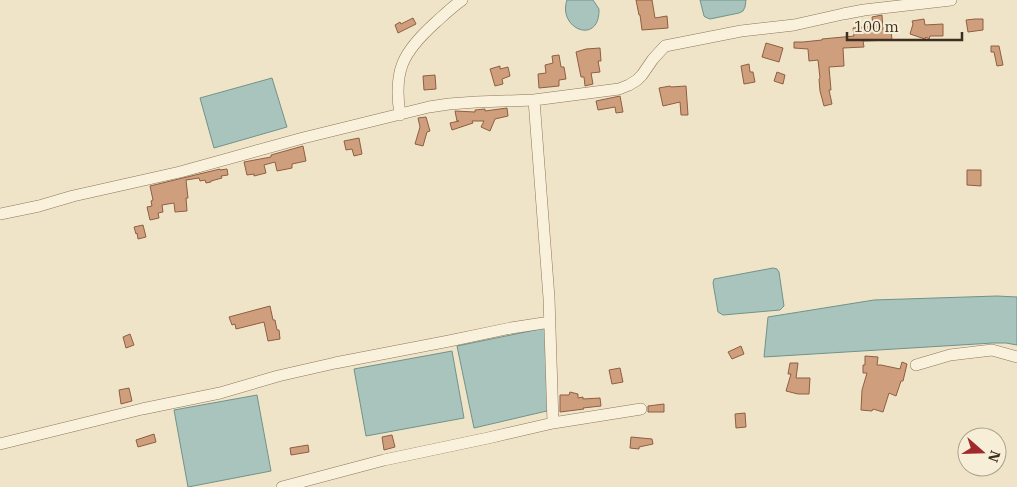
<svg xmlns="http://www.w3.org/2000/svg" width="1017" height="487" font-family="'IBM Plex Serif',serif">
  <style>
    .water { fill: #a9c4bc; stroke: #6f938a }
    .building { fill: #cf9f7d; stroke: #8d5f41 }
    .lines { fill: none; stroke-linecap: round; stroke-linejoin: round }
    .minor-casing { stroke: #8d765c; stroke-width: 12 }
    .minor { stroke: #faf1dc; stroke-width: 11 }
  </style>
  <rect width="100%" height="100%" fill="#f0e4c8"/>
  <!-- water -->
  <path class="water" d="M567,0h26l6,9c1,37 -42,20 -32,-9z
    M700,0h46l-1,7 -2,4 -4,2 -29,6 -5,-2 -1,-1z
    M272,78l15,49 -73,21 -14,-50z
    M773,268l4,1 2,3 5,34 -4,4 -57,5 -5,-3 -5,-29 1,-4z
    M997,296l20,1v48l-11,-2h-13l-229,14 4,-40 106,-17z
    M545,328l6,82 -77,18 -17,-82z
    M452,351l12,67 -98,18 -12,-67z
    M257,395l14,76 -83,16 -14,-77z"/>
  <!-- building -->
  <path class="building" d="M636,0h16l3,18 12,-2 1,12 -26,2 -2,-15h-1z
    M882,15l1,15h8l1,10 -29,1 1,6 -21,1 1,18 -15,1 2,23h-2l3,14 -8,2 -4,-15 -1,-12 1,-1 -2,-18 -9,1 -1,-12 -14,-1v-6h9l19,-2v-1l32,-3 -1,-8 20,-2 -1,-9z
    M413,18l3,6 -18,9 -3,-8 5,-3 1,2z
    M924,19l1,6 18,-1v12h-13l-1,3 -3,-2 -1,2 -15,-5 3,-10 -1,-3z
    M975,19h8v11l-15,2 -2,-12z
    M766,43l17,5 -4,14 -17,-5z
    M991,46h8l4,19 -6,1 -3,-14h-3z
    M600,48l1,13h-3l2,11 -9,1 2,11 -8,2 -1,-9h-3l-5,-25 10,-3z
    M559,55l2,12h3l2,12 -7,1v6l-20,2 -1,-14 8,-1 -1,-8 8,-2 -1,-7z
    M749,64l1,8h3l2,10 -11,2 -3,-18z
    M500,66v3l8,-2 2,9 -8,3 1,5 -8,2 -5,-17z
    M777,72l8,3 -2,9 -9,-3z
    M435,75l1,14 -12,1 -1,-14z
    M670,86l1,1 15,-1 2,29h-7l-1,-13 -17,4 -4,-18z
    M620,96l3,16 -7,1 -1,-6 -17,3 -2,-9z
    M507,108l1,8 -13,3 -5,12 -9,-4 3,-6h-12l1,2 -21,7 -2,-7 9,-2h-2l-2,-10 20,1v-2l10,-1v2z
    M426,117l4,14 -3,1 -4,14 -8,-2 5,-17 -2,-9z
    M359,138l3,16 -8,2 -2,-7 -6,1 -2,-9z
    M303,146l3,15 -14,3v4l-15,3 -2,-9 -11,3 2,8 -12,3v-2l-7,1 -3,-13 27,-5v-2z
    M220,169v1l7,-1 1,6 -7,1 1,2 -11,3v1l-5,1 -1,-3 -5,1 -1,-3 -13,2 2,18h-2l1,13 -12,1 -1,-9 -12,2 1,7 -5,1 1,5 -9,2 -3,-13 5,-1 -1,-5 2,-1 -3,-14z
    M967,170h14v16l-14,-1z
    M143,225l3,12 -8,2 -1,-6 -1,1 -2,-7z
    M270,306l3,14h2l2,10h2l1,9 -12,2 -4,-19 -28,7 -1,-5 -3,1 -3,-8z
    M130,334l4,11 -8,3 -3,-11z
    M741,346l3,8 -12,5 -4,-7z
    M865,356l13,1 -1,8h4l19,4 2,-7 5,2 -4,17h-2l-5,15 -7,-3 -6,19 -10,-3 -1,2 -11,-1 1,-20 5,-17h-4v-8h2z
    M790,363h8l-2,15h14l-1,16h-11l-12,-3 5,-17h-3z
    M620,368l3,14 -11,2 -3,-14z
    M129,388l3,13 -11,3 -2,-14z
    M570,392l8,2v4l5,-1v2l17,-1 1,8 -18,2 1,1 -24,3v-17h9z
    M664,404v8h-16v-6z
    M745,413l1,14 -10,1 -1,-14z
    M154,434l2,8 -18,5 -2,-7z
    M392,435l3,12 -11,3 -2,-13z
    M631,437l21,2 1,5 -14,3v2l-9,-1z
    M308,445l1,7 -18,3 -1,-7z"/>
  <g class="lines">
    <!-- minor casing -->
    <g class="minor-casing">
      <path id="minor" d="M534,100l15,198 4,125
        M400,115c-7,-45 3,-63 35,-92 9,-8 17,-16 27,-23
        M0,214l39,-8 34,-10 107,-24 123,-34 126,-31 20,-3 27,-2 58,-2 85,-11 10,-4 8,-5 5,-5 11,-16 12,-13 76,-15 53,-6 49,-11 21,-4 87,-10
        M916,365l34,-10 42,-5 25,7
        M0,444l142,-35 78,-16 58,-17 57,-13 114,-22 62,-13 39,-6
        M282,487l102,-27 104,-22 65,-15 88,-14"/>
    </g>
    <!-- minor -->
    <use href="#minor" class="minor"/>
  </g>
  <!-- north arrow -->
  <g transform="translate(982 452) rotate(110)"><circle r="24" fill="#f7eed8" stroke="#ada18e"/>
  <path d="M0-4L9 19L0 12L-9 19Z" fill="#9e2a2b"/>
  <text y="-8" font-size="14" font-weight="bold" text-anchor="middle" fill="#3d2e20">N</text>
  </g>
  <!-- scale -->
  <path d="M847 32v8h115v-8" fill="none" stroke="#3d2e20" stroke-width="2.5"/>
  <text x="854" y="32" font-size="15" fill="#3d2e20" stroke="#f7eed8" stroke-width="4" paint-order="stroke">100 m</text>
</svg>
